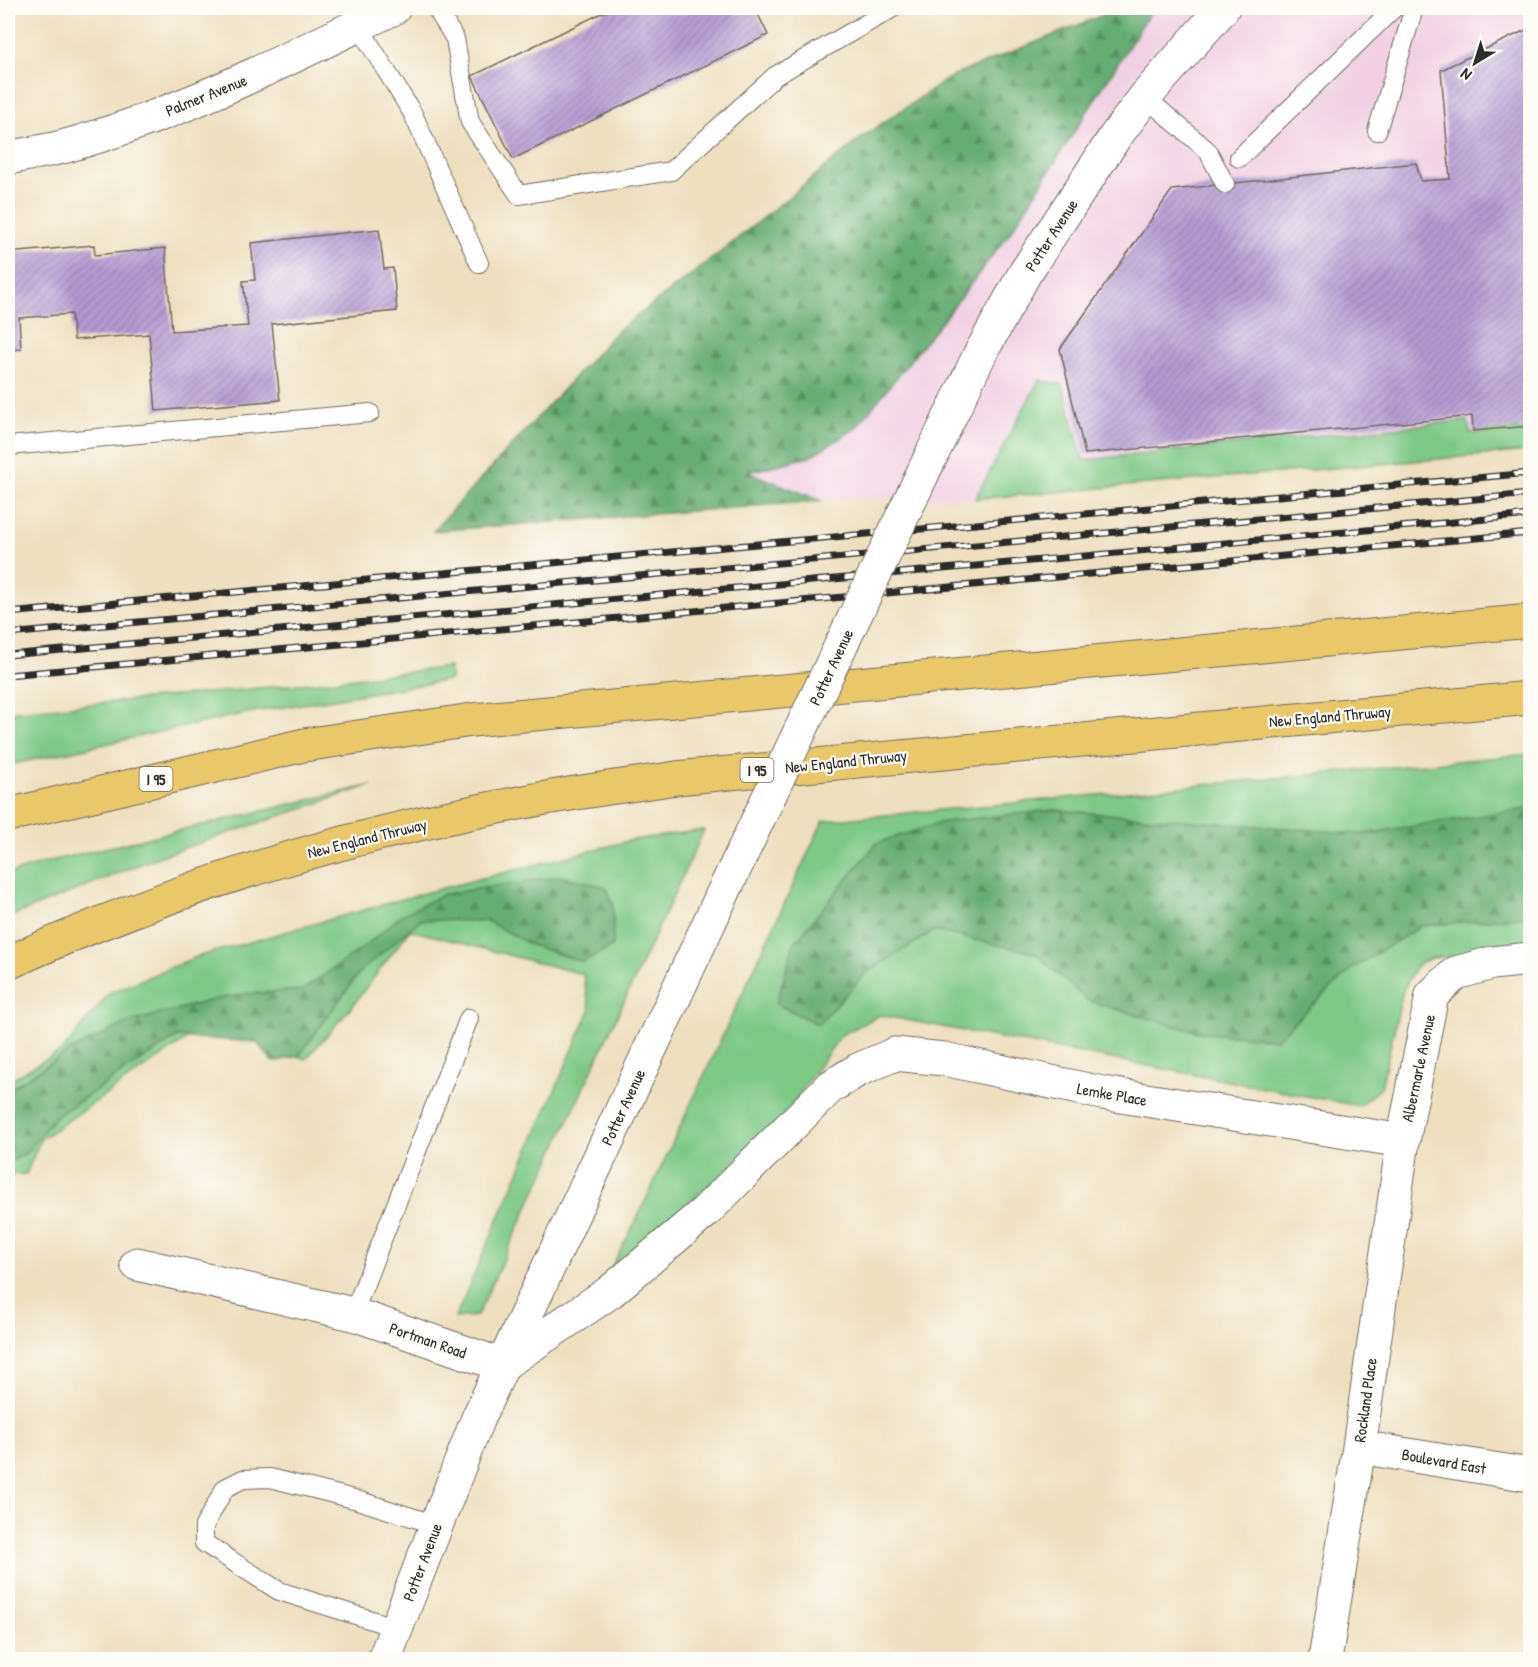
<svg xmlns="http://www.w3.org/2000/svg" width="1538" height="1667" font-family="'Patrick Hand',sans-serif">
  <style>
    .built { fill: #f1d0e3 }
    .grass { fill: #7ec986; stroke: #547a58; stroke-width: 1.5 }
    .forest { fill: url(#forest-firs); stroke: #486c4f; stroke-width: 1.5 }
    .building { fill: url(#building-hatch) }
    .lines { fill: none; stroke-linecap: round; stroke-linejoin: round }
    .service-casing { stroke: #6f6a5f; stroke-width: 20 }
    .minor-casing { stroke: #6f6a5f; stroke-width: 35 }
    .tertiary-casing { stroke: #6f6a5f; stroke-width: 35 }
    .motorway-casing { stroke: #6f6a5f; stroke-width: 35 }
    .service { stroke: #fff; stroke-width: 18 }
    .minor { stroke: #fff; stroke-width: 33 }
    .tertiary { stroke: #fff; stroke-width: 33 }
    .motorway { stroke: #eac769; stroke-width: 33 }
    .rail-casing { stroke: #2b2b2b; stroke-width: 7 }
    .rail { stroke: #fdfcf7; stroke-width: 4.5; stroke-dasharray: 14; stroke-linecap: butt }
    .tertiary-bridge-casing { stroke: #6f6a5f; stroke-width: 35; stroke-linecap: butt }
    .tertiary-bridge { stroke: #fff; stroke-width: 33 }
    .labels { text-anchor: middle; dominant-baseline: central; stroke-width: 4.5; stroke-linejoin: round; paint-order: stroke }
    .shield { fill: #fdfcf7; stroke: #6a6a68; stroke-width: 1.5 }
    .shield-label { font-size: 15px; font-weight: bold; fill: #2b2b2b }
    .street-label { font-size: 16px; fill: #2b2b2b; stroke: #fdfcf7 }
  </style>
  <defs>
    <pattern id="forest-firs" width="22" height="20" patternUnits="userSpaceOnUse" patternTransform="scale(1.5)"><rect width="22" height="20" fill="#66ad73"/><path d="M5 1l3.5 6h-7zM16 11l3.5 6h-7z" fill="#548d5f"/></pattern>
    <pattern id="building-hatch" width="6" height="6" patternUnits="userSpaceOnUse" patternTransform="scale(1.5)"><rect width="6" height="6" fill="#b49ad3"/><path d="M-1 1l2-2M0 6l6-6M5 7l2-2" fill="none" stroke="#937eab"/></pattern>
  </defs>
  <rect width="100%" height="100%" fill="#fdfcf7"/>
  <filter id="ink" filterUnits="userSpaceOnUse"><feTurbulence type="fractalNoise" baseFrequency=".0167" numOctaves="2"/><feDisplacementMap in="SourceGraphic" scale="12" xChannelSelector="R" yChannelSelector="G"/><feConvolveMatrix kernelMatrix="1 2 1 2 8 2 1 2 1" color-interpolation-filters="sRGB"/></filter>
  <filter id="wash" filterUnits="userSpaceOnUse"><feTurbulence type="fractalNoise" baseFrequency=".008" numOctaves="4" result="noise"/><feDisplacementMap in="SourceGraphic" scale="24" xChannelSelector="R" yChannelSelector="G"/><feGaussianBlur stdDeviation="1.35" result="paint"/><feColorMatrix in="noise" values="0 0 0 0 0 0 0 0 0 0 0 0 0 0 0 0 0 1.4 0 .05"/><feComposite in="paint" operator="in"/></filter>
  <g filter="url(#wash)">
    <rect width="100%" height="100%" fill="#eedfbf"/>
    <!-- built -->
    <path class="built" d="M1140,8h390v443l-555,48 -116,-1 -426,33z"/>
    <!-- grass -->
    <path class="grass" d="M1039,380l24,5 20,75 385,-40 2,13 60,-5v23l-555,48z
      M450,667v13l-203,33 -239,52v-53l303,-29z
      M1530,754v196l-99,8 -16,9 -12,24 -22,96 -22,19 -479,-91 -39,20 -61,86 -175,158 30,-56 188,-402z
      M372,785l-214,72 -150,61v-44l42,-13z
      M704,830l-227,486 -22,2 135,-308 -7,-36 -173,-44 -61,80 -43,49 -100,-33 -165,113 -15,35h-18v-93l55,-31 46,-57 87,-36 232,-65 204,-52z"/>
    <!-- forest -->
    <path class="forest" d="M1120,8h33l-141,222 -69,90 -88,109 -46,28 -61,15 74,29 -389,30 183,-199 107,-82 142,-115 87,-59z
      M1530,808v108l-109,10 -68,42 -77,71 -79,-7 -109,-31 -53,-48 -101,-22 -68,42 -48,51 -42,-20 18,-61 83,-100 66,-21 111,-12 308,24z
      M561,876l45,11 7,17v42l-30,16 -52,-17 -44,-24 -67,-1 -60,52 -61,84 -26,6 -17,-20 -79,-5 -122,80 -30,37 -17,9v-73l61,-39 60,-29 88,-23 27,-5 58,-4 63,-44 37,-31 42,-21z"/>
    <g id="blocks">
      <!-- building -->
      <path class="building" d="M612,8h143l13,27 -255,124 -41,-83z
        M1530,28v398l-57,5 -1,-15 -387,38 -25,-105 112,-159 244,-27 5,18 29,-2 -9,-109z
        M379,229l5,40 9,-1 4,43 -125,13 8,76 -124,11 -7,-77 -75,6 -3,-26 -52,4 2,31 -13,1v-97l86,-8 1,10 70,-7 7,83 76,-5 -5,-45 12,-1 -4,-37z"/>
    </g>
  </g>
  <g filter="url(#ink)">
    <use href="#blocks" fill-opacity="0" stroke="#6f6a5f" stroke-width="1.5"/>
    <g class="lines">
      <!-- service casing -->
      <g class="service-casing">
        <path id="service" d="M436,8l19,31 15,83 49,73 152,-24 104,-95 118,-68
          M358,25l55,89 66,149
          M1145,97l63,54 17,33
          M1377,131l37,-123
          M1239,158l155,-150
          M8,446l362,-33
          M353,1314l116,-296
          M397,1628l-118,-37 -75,-48v-17l21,-38 18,-9 27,-1 84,21 83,26"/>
      </g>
      <!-- minor casing -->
      <g class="minor-casing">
        <path id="minor" d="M137,1264l216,50 149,51 108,-73 95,-80 125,-125 28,-17 37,-16 49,5 158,34 301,48
          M1359,1447l171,28
          M1325,1660l34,-213 44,-306 29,-146 24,-22 36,-10 38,-4"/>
      </g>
      <!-- tertiary casing -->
      <g class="tertiary-casing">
        <path id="tertiary" d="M8,158c19,-4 39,-7 58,-12 115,-32 221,-87 328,-138
          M933,452l47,-98 45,-81 90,-136 30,-40 78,-89
          M384,1660l94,-242 246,-527"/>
      </g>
      <!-- motorway casing -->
      <g class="motorway-casing">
        <path id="motorway" d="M8,815l296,-70 168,-25 1058,-99
          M8,963c170,-78 353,-132 538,-165 43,-8 87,-13 130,-20l854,-80"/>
      </g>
      <!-- service -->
      <use href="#service" class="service"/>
      <!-- minor -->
      <use href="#minor" class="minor"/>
      <!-- tertiary -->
      <use href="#tertiary" class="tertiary"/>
      <!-- motorway -->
      <use href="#motorway" class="motorway"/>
      <!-- rail casing -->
      <g class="rail-casing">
        <path id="rail" d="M8,613l1522,-140
          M8,634l1522,-140
          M8,655l1522,-140
          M8,675l1522,-142"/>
      </g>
      <!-- rail -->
      <use href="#rail" class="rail"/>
      <!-- tertiary-bridge casing -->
      <g class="tertiary-bridge-casing">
        <path id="tertiary-bridge" d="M724,891l209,-439"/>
      </g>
      <!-- tertiary-bridge -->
      <use href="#tertiary-bridge" class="tertiary-bridge"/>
    </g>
  </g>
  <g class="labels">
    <!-- shield labels -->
    <g class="shield">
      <rect x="740.5" y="758" width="33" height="24" rx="4.5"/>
      <rect x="139.5" y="767" width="33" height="24" rx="4.5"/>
    </g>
    <g class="shield-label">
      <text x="757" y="770">I 95</text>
      <text x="156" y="779">I 95</text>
    </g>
    <!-- street labels -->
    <g class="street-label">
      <text transform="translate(206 95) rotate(-22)">Palmer Avenue</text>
      <text transform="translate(1051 235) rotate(-57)">Potter Avenue</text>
      <text transform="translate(831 667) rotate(-65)">Potter Avenue</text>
      <text transform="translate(1330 716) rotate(-5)">New England Thruway</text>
      <text transform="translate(846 761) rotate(-6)">New England Thruway</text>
      <text transform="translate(367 838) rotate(-14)">New England Thruway</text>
      <text transform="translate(1418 1068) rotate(-78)">Albermarle Avenue</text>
      <text transform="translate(1112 1094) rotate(10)">Lemke Place</text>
      <text transform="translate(623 1107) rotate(-65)">Potter Avenue</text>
      <text transform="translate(428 1340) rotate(19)">Portman Road</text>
      <text transform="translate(1365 1400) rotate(-82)">Rockland Place</text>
      <text transform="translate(1444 1461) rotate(10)">Boulevard East</text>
      <text transform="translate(422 1562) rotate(-69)">Potter Avenue</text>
    </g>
  </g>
  <!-- margin -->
  <rect width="1538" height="1667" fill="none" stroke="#fdfcf7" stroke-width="30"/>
  <!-- north arrow -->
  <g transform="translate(1475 63) rotate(218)" stroke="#fdfcf7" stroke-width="4.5" paint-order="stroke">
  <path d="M0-4.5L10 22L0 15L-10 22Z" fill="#2b2b2b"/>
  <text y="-9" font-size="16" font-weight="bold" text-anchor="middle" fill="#2b2b2b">N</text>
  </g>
</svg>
